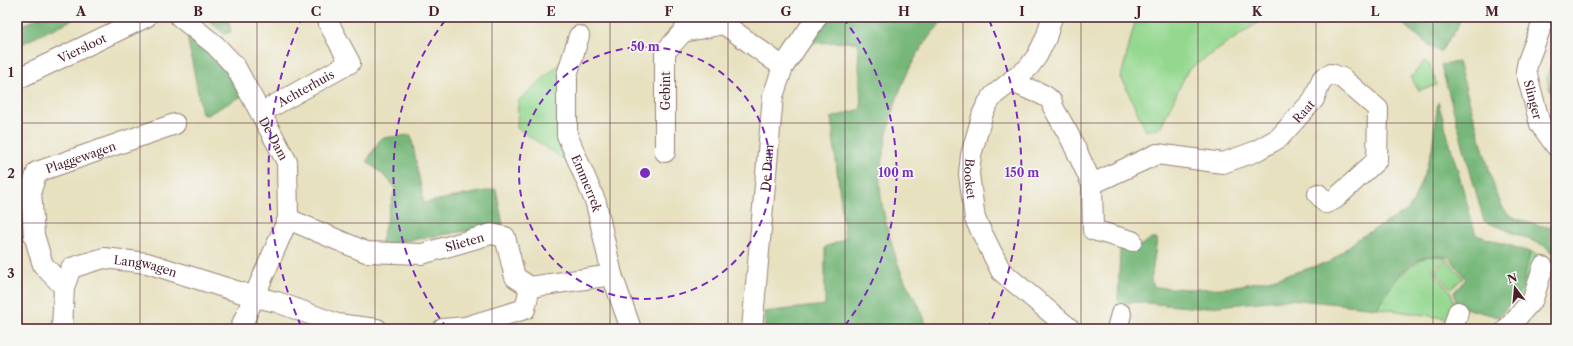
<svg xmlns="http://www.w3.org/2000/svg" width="1573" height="346" font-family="'Libre Caslon Text',serif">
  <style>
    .green { fill: #94d890; stroke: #6f7c5e }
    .forest { fill: #77b87a; stroke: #606c52 }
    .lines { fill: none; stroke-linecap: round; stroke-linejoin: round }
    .minor-casing { stroke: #988075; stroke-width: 22 }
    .minor { stroke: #fff; stroke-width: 20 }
    .grid { fill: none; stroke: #4a1f2b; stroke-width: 1; stroke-opacity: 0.55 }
    .ring { fill: none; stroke: #7b2cbf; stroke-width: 2; stroke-dasharray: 7 5 }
    .labels { text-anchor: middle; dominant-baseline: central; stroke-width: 3.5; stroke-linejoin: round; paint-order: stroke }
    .street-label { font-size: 12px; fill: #4a1f2b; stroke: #f6f6f2 }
    .centre { fill: #7b2cbf; stroke: #f6f6f2; stroke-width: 2 }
    .ring-label { font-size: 12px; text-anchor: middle; font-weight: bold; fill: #7b2cbf; stroke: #f6f6f2; stroke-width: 3.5; stroke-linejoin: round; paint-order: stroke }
    .neatline { fill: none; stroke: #4a1f2b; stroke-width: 1.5 }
    .grid-label { font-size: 13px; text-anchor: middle; font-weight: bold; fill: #4a1f2b }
  </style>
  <rect width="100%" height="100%" fill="#f6f6f2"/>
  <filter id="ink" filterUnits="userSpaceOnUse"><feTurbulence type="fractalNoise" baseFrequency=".025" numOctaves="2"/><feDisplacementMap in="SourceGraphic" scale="8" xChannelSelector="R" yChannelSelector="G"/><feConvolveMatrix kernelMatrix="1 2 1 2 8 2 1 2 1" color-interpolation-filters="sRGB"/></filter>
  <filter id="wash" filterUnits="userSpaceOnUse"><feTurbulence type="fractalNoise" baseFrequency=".012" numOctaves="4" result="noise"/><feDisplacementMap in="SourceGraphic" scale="16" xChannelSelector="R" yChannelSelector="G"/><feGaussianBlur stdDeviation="0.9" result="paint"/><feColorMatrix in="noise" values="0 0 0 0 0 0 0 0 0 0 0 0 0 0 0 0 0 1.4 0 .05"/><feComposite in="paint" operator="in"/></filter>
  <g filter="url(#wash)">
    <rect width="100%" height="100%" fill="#e7e1bf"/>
    <!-- green -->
    <path class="green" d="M1201,17h65l-78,53 -28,58 -14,3 -25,-54 15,-59z
      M1556,45v66l-9,-32z
      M1424,61l6,4 7,20 -18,5 -8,-12z
      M559,64l5,1 -4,60 6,36 -49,-33 1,-27z
      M1530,252l9,4 -12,38 -6,6 -7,-3 8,-9z
      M1429,256l18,1 -15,12 19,24 5,16 -6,10 -73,-11c14,-22 26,-42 52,-52z
      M1447,259l16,19 -12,11 -16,-19z"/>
    <!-- forest -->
    <path class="forest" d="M40,17h38l-61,29v-18z
      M206,17h22l3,15 -7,2z
      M826,17h121c-38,36 -57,90 -64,141 -1,9 -4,19 -3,28 1,25 14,70 24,93 5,11 25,39 21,50h-31l-27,-3 -102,3 -1,-17 61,-7v-58l20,-8 -14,-121 30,-9 -3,-67 -51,1z
      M1395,17h66l-5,13 -16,22 -9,-5z
      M187,35l35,28 20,33 -35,19 -5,-1 -1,-5z
      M1458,62l38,131c3,6 6,15 11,20 12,10 35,12 49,16v24l-5,-1 -6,-6 -61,-25 -43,-156z
      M1438,102l38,133 54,17 -8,36 -23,29 -42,-11 -3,-14 12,-13 -17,-22c-6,0 -14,-2 -19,-1 -26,4 -41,33 -53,52l-88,-9 -91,9 -62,-6 -17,2 -1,-5 2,-50h14l17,-10h6l-6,42 4,6 34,2 37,-1 47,-9 57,-17 29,-24 48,-27 6,-9 14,-35 5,-18z
      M411,135l13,68 72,-14 7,36 -123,20 15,-56 -4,-7 -24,-21 14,-23z"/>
  </g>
  <g filter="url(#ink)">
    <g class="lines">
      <!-- minor casing -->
      <g class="minor-casing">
        <g id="minor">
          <path id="s1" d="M180,17l35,28 20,21 52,96 1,57 -48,110"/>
          <path id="s2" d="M1052,17l-6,21 -9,18 -9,12 -34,27 -6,8 -5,10 -12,42 -2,19 6,45 26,52 69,58"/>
          <path id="s3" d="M1541,27l-13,34 -2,10 14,53 16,22"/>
          <path id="s4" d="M579,36l-12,39v60l29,68 16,72 19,54"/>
          <path id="s5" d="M17,79l129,-62"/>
          <path d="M1013,79c10,13 29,10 39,23l1,5 18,32 21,45 1,46 39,11"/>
          <path id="s6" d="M262,112l88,-49 -21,-39 -1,-7"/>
          <path d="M665,152v-100l18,-20 41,-8 59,43"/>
          <path id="s7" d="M1092,184l65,-30 66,9 31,-11 25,-14 35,-39 8,-20 9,-5 11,4 36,31 -1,51 -42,39 -9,4 -8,-9"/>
          <path id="s8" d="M288,219l78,33 56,2 69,-20 14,3 10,40 15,10 82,-12"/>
          <path id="s9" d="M64,287l-21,-22 -9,-30 -3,-45 6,-18 138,-48"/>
          <path id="s10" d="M62,329l2,-42 7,-19 33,-10 43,5 108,34 22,5 60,22 40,5"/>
          <path d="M443,329l22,-2 60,-18 5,-22"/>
          <path id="s11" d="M752,329l21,-233 10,-29 34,-50"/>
          <path d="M1117,329l4,-15"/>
          <path d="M1453,329l5,-17"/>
          <path d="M1507,329l26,-30 10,-32"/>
        </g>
      </g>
      <!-- minor -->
      <use href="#minor" class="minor"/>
    </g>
  </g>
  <!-- grid -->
  <path class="grid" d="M140,17v312M257,17v312M375,17v312M492,17v312M610,17v312M728,17v312M845,17v312M963,17v312M1081,17v312M1198,17v312M1316,17v312M1433,17v312M17,123h1539M17,223h1539"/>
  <!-- distance rings -->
  <g class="ring">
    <circle cx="645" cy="173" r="126"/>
    <path d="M447 328A251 251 0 0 1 447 18M843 18A251 251 0 0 1 843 328"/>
    <path d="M301 326A377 377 0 0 1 301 20M989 20A377 377 0 0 1 989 326"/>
  </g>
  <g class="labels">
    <!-- street labels -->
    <g class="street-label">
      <text stroke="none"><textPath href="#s5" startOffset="72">Viersloot</textPath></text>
      <text stroke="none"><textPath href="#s6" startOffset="50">Achterhuis</textPath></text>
      <text transform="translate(665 91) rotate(-90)">Gebint</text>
      <text stroke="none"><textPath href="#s3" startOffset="76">Slinger</textPath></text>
      <text stroke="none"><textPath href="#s7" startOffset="236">Raat</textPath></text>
      <text stroke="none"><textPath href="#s1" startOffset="156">De Dam</textPath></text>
      <text stroke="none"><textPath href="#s9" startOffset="172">Plaggewagen</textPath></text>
      <text stroke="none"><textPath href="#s11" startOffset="162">De Dam</textPath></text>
      <text stroke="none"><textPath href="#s2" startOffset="189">Booket</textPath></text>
      <text stroke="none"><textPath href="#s4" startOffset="153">Emmerrek</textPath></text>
      <text stroke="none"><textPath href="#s8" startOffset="185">Slieten</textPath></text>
      <text stroke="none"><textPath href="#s10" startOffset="139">Langwagen</textPath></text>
    </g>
  </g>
  <circle cx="645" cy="173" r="6" class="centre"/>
  <g class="ring-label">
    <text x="645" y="51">50 m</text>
    <text x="896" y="177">100 m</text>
    <text x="1022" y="177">150 m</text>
  </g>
  <!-- margin -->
  <rect width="1573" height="346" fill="none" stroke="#f6f6f2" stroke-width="44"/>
  <!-- north arrow -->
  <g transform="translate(1515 288) rotate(344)" stroke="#f6f6f2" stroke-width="3" paint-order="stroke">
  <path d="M0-3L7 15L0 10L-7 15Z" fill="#4a1f2b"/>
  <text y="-6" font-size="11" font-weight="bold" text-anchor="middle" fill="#4a1f2b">N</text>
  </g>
  <rect x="22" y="22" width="1529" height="302" class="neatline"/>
  <g class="grid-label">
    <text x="81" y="16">A</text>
    <text x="198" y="16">B</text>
    <text x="316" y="16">C</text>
    <text x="434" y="16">D</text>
    <text x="551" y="16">E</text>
    <text x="669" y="16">F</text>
    <text x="786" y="16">G</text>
    <text x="904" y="16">H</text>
    <text x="1022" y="16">I</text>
    <text x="1139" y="16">J</text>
    <text x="1257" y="16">K</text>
    <text x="1375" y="16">L</text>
    <text x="1492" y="16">M</text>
    <text x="11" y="77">1</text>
    <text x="11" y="178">2</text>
    <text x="11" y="278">3</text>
  </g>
</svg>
